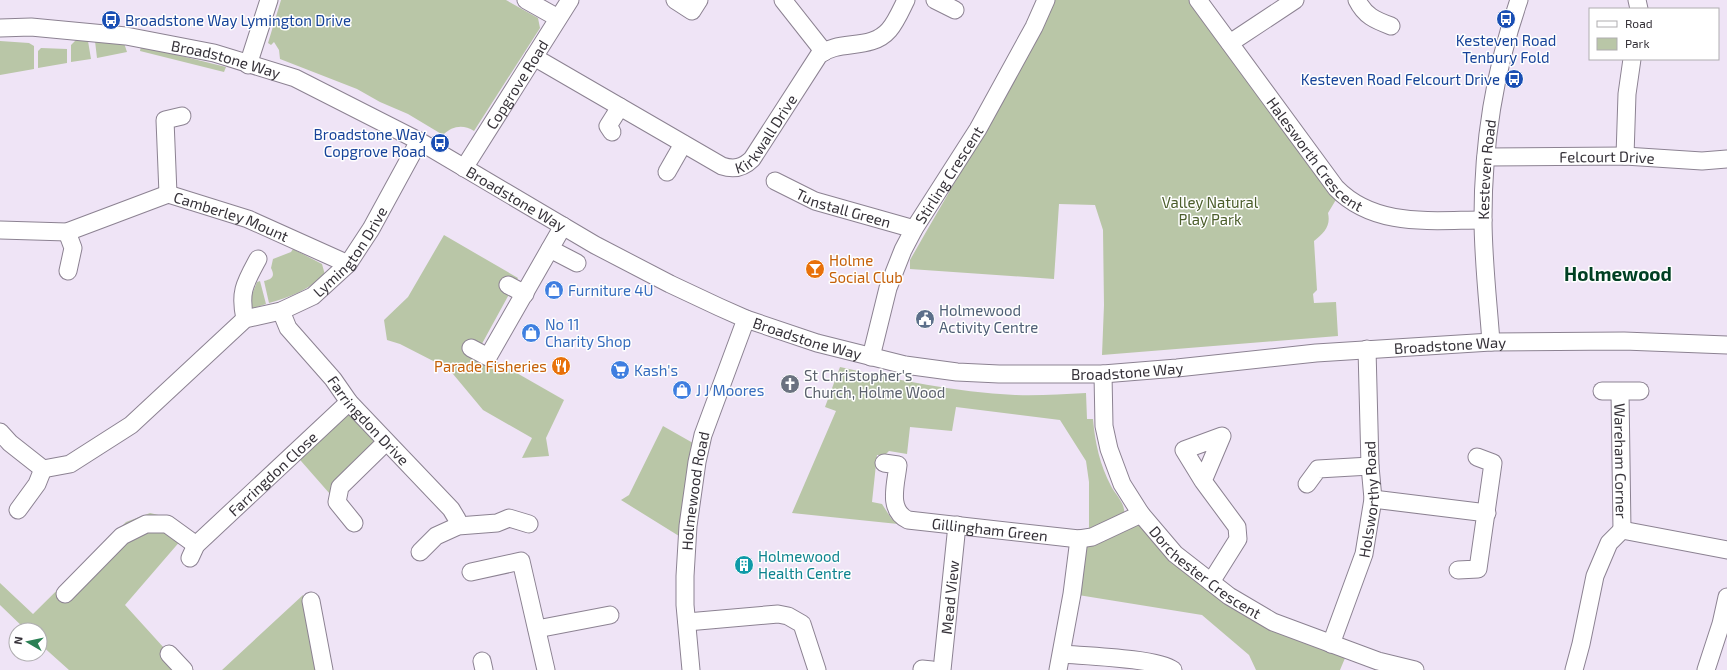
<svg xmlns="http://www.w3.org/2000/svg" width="1727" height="670" font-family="'Exo 2',sans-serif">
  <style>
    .green { fill: #b9c6a7 }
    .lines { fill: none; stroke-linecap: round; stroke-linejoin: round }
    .minor-casing { stroke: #8c8292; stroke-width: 19 }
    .minor { stroke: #fff; stroke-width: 17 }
    .labels { text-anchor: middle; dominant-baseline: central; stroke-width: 3; stroke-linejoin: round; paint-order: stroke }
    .transit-label { font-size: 15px; fill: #164399; stroke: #fff; text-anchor: end }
    .street-label { font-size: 15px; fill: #363239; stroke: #fff }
    .park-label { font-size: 15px; fill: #4b5d2b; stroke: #fff }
    .food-label { font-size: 15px; fill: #c56008; stroke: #fff; text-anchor: start }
    .shop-label { font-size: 15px; fill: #366cbe; stroke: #fff; text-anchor: start }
    .service-label { font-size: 15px; fill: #4e5e75; stroke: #fff; text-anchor: start }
    .worship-label { font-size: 15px; fill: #5b616d; stroke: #fff; text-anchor: start }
    .culture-label { font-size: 15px; fill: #0d838f; stroke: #fff; text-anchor: start }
    .district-label { font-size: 19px; font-weight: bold; fill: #004023; stroke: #fff }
  </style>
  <rect width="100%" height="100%" fill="#efe4f6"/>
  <!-- green -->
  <path class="green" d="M281,0h225l32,18 2,10 -66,103c-11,-7 -22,-5 -31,4l-35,-21 -28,-12 -23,-13 -77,-30 -1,-9 -5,-8 -3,3 -3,-2z
    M1051,0h139l147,198 -9,15c3,13 -4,20 -14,28l3,49 -4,4 1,9 22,-1 2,34 -236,19 2,-50 -1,-75 -8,-25 -36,-1 -5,75 -144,-10v-9l16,-28 91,-157z
    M76,40l12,1 3,18 -20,3v-17z
    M0,41l29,2 5,3v23l-34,6z
    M95,41l29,2 3,9 -30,6z
    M141,46l85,21 -2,5 -84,-21z
    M41,48l26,1v14l-29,5v-17z
    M444,235l74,43 -40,73 86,49 -18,38 3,18 -27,2 10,-20 -49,-28 -30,-36 -12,-9 -41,-21 -13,-4 -3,-20 24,-23z
    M293,249l29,15 3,11c-17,15 -35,22 -56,28l-5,-22c9,-2 11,-5 7,-13l2,-9 18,-7z
    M260,281l6,23 -18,6 -1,-3 10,-25z
    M840,367c58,13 115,25 175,28 24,1 47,-1 71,-2l1,26h6c2,24 7,46 18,67 4,8 15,18 13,28l-26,13 -9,2v-47l-3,-21 -26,-41 -104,-13 -4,24 -42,-4 -3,27 -18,-3 -4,4h-8l-5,47 10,2 9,14 7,6 -106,-11 44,-102 -11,-4z
    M349,402l37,40 -49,60 -43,-49z
    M663,426l37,21 -13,94 -66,-41 8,-5z
    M150,513l21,5 17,14 -63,73 59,65h-115l-29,-26v-14h-14l-26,-25v-22l33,31 93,-92z
    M1141,514l88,82 119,55 -8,19h-84l-7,-15 -47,-40 -130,-21 7,-55z
    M303,595l16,75h-97z"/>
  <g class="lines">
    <!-- minor casing -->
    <g class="minor-casing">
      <g id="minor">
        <path d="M526,0l32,18"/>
        <path d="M675,0l17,11 7,-11"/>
        <path d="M783,0l41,52"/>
        <path d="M935,0l20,10"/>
        <path id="s1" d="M1198,0l138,188c39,40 96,32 147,32"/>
        <path d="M1357,0c8,16 18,20 34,26"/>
        <path d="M1637,0l2,9"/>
        <path id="s2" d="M0,28l31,-1 95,9 88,17 81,25 124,63 176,104 75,39 49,23 27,12 71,24 88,22 52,7 42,2h104l74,-6 139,-15 175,-11 133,-1 103,4"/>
        <path d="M1230,43l65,-43"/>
        <path id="s3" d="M534,57l188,109c12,4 21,2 30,-7l67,-104c20,-16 52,-4 70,-25 7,-8 12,-20 17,-30"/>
        <path d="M248,65l21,-65"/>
        <path d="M612,132l-4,-6 12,-19"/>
        <path d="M1625,156l2,-62 5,-35"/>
        <path id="s4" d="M1486,157l139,-1 77,5 25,-2"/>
        <path id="s5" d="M464,168l106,-168"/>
        <path d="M667,172l16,-28"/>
        <path id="s6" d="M775,181l40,20 99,28"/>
        <path d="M168,194l-3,-74 17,-4"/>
        <path id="s7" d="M0,230l67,2 101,-38 80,25 100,45"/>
        <path d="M67,232l6,16 -5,23"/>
        <path d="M550,249l27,14"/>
        <path d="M508,285l17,9"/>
        <path id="s8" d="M281,311l7,17 45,51 16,23 102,107 6,10 1,7"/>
        <path d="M245,319c-6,-27 0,-36 13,-60"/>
        <path id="s9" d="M1491,342c-3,-41 -8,-83 -8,-124 0,-73 12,-149 36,-218"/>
        <path d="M471,348l17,9 75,-131"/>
        <path id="s10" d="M871,357l17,-69 15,-38 11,-21 64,-100 56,-102 12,-27"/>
        <path id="s11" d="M1103,374l1,52 5,23 13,35 19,30 34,40 54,42 44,26 105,39 37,9"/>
        <path d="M1602,391h38"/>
        <path id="s12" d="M1620,392l2,138"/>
        <path id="s13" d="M0,432l10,11 33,26 27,-5 61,-39 114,-106 36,-8 32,-15 35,-32 23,-35 48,-88"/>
        <path id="s14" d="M884,463l14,2c-2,19 -11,45 10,55l171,19 13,-2 49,-23"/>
        <path d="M1203,481l19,-45 -38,14 19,31 34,46 1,12 -27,43"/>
        <path d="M1307,484l11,-15 52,-3"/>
        <path d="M1373,499l114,14"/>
        <path d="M18,510l19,-26 6,-15"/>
        <path d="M354,523l-17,-21 3,-15 46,-45"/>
        <path d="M420,552l16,-16 22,-10 39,-3 12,-5 20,6"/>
        <path id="s15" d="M190,558l6,-13 153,-143"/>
        <path d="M1458,570l20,-1 15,-106 -16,-6"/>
        <path d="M471,572l50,-11 25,109"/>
        <path d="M65,594l57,-58 24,-12h21l29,21"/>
        <path d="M311,601l13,69"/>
        <path d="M687,622l91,-8 10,2 14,8 15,46"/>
        <path d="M537,629l73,-14"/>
        <path id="s16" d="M1331,644l33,-90 9,-55 -3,-33 -3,-117"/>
        <path d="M169,654l15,16"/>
        <path d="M1062,654c23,2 96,4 111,16"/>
        <path d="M482,661l2,9"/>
        <path d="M922,669l10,1"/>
        <path id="s17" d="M691,670l-6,-65v-29l3,-50 9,-64 6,-27 43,-116"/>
        <path id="s18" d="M942,670l15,-145"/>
        <path d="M1058,670l14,-76 7,-55"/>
        <path d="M1574,670l7,-26 14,-68 14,-33 13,-13 105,20"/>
        <path d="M1706,670l15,-46 6,-27"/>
      </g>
    </g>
    <!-- minor -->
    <use href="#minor" class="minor"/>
  </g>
  <!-- icons -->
  <defs>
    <g id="bus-disc" transform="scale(1)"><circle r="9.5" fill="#1a4fb4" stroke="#fff"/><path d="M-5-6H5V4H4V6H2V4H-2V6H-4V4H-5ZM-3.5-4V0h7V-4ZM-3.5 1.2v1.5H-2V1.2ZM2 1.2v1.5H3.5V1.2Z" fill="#fff"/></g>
    <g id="bar-disc" transform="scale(1)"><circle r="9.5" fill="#e8710a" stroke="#fff"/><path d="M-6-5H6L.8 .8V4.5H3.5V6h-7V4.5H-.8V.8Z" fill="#fff"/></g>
    <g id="shop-disc" transform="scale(1)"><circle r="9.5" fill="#3f7fe0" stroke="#fff"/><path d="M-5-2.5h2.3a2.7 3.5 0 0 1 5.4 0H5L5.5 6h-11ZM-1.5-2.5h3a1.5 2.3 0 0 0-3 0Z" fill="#fff"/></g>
    <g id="civic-disc" transform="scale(1)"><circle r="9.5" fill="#5c6f8a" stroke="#fff"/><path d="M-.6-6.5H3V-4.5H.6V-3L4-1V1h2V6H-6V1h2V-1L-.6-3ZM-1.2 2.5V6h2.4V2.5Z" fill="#fff"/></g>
    <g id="restaurant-disc" transform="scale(1)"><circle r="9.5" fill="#e8710a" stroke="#fff"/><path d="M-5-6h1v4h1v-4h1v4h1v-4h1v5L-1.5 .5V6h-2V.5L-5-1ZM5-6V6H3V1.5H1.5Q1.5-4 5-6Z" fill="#fff"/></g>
    <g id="supermarket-disc" transform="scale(1)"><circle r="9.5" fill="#3f7fe0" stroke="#fff"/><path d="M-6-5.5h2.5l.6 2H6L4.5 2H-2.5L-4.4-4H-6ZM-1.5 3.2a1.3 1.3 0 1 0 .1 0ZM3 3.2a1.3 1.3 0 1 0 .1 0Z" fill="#fff"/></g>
    <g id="church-disc" transform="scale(1)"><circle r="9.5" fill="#6b7280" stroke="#fff"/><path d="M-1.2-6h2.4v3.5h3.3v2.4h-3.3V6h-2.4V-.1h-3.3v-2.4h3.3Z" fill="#fff"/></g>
    <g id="building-disc" transform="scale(1)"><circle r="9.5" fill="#0f9aa8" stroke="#fff"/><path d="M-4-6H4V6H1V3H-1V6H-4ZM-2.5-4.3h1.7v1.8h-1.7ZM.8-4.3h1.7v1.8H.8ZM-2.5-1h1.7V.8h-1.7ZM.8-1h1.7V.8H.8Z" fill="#fff"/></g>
  </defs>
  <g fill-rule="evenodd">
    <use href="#bus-disc" x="1506" y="19"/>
    <use href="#bus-disc" x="111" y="20"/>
    <use href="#bus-disc" x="1514" y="79"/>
    <use href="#bus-disc" x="440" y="143"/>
    <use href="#bar-disc" x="815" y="269"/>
    <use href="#shop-disc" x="554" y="290"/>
    <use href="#civic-disc" x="925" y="319"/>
    <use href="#shop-disc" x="531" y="333"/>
    <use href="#restaurant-disc" x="561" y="366"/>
    <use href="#supermarket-disc" x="620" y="370"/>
    <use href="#church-disc" x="790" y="384"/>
    <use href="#shop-disc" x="682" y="390"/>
    <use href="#building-disc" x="744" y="565"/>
  </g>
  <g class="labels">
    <!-- transit labels -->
    <g class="transit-label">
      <text x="125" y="20" text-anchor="start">Broadstone Way Lymington Drive</text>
      <text x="1506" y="40" text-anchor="middle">Kesteven Road<tspan x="1506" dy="17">Tenbury Fold</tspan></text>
      <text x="1500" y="79">Kesteven Road Felcourt Drive</text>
      <text x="426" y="134">Broadstone Way<tspan x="426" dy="17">Copgrove Road</tspan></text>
    </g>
    <!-- street labels -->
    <g class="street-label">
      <text stroke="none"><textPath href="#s2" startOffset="229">Broadstone Way</textPath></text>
      <text stroke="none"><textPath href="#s5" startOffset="99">Copgrove Road</textPath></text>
      <text stroke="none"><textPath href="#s3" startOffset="278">Kirkwall Drive</textPath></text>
      <text stroke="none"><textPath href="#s1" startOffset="194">Halesworth Crescent</textPath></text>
      <text stroke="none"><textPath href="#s4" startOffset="121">Felcourt Drive</textPath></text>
      <text stroke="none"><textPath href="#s9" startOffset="173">Kesteven Road</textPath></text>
      <text stroke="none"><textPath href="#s10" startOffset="200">Stirling Crescent</textPath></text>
      <text stroke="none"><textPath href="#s2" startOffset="553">Broadstone Way</textPath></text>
      <text stroke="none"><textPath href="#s6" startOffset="74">Tunstall Green</textPath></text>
      <text stroke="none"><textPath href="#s7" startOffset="242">Camberley Mount</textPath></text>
      <text stroke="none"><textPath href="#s13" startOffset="443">Lymington Drive</textPath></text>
      <text stroke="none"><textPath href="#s2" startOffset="877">Broadstone Way</textPath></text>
      <text stroke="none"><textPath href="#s2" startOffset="1525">Broadstone Way</textPath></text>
      <text stroke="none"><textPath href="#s2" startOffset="1201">Broadstone Way</textPath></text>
      <text stroke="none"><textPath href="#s8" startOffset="141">Farringdon Drive</textPath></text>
      <text stroke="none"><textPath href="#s12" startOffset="69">Wareham Corner</textPath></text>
      <text stroke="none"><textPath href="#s15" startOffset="119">Farringdon Close</textPath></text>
      <text stroke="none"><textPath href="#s17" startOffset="180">Holmewood Road</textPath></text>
      <text stroke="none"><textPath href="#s16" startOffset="151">Holsworthy Road</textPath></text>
      <text stroke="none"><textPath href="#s14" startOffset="157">Gillingham Green</textPath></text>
      <text stroke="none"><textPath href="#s11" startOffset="236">Dorchester Crescent</textPath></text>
      <text stroke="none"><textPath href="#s18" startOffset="73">Mead View</textPath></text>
    </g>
    <!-- park labels -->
    <g class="park-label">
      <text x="1210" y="202">Valley Natural<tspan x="1210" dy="17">Play Park</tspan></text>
    </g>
    <!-- food labels -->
    <g class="food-label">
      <text x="829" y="260">Holme<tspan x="829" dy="17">Social Club</tspan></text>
      <text x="547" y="366" text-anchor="end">Parade Fisheries</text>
    </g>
    <!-- shop labels -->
    <g class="shop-label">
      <text x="568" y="290">Furniture 4U</text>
      <text x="545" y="324">No 11<tspan x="545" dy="17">Charity Shop</tspan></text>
      <text x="634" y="370">Kash's</text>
      <text x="696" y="390">J J Moores</text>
    </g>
    <!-- service labels -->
    <g class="service-label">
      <text x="939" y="310">Holmewood<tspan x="939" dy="17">Activity Centre</tspan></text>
    </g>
    <!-- worship labels -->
    <g class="worship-label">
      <text x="804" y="375">St Christopher's<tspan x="804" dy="17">Church, Holme Wood</tspan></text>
    </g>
    <!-- culture labels -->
    <g class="culture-label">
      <text x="758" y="556">Holmewood<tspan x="758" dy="17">Health Centre</tspan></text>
    </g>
    <!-- district labels -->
    <g class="district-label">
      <text x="1618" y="273">Holmewood</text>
    </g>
  </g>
  <!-- legend -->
  <rect x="1589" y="8" width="130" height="52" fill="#ffffff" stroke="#afadb0"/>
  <rect x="1597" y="21" width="20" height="6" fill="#ffffff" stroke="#afadb0"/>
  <text x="1625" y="28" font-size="12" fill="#363239">Road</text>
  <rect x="1597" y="38" width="20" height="12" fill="#b9c6a7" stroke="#afadb0"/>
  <text x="1625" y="48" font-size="12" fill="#363239">Park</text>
  <!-- north arrow -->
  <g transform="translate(28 642) rotate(279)"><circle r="19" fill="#ffffff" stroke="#afadb0"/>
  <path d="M0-3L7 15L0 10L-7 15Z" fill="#2a8054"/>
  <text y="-6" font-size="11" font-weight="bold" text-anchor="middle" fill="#363239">N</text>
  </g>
</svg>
